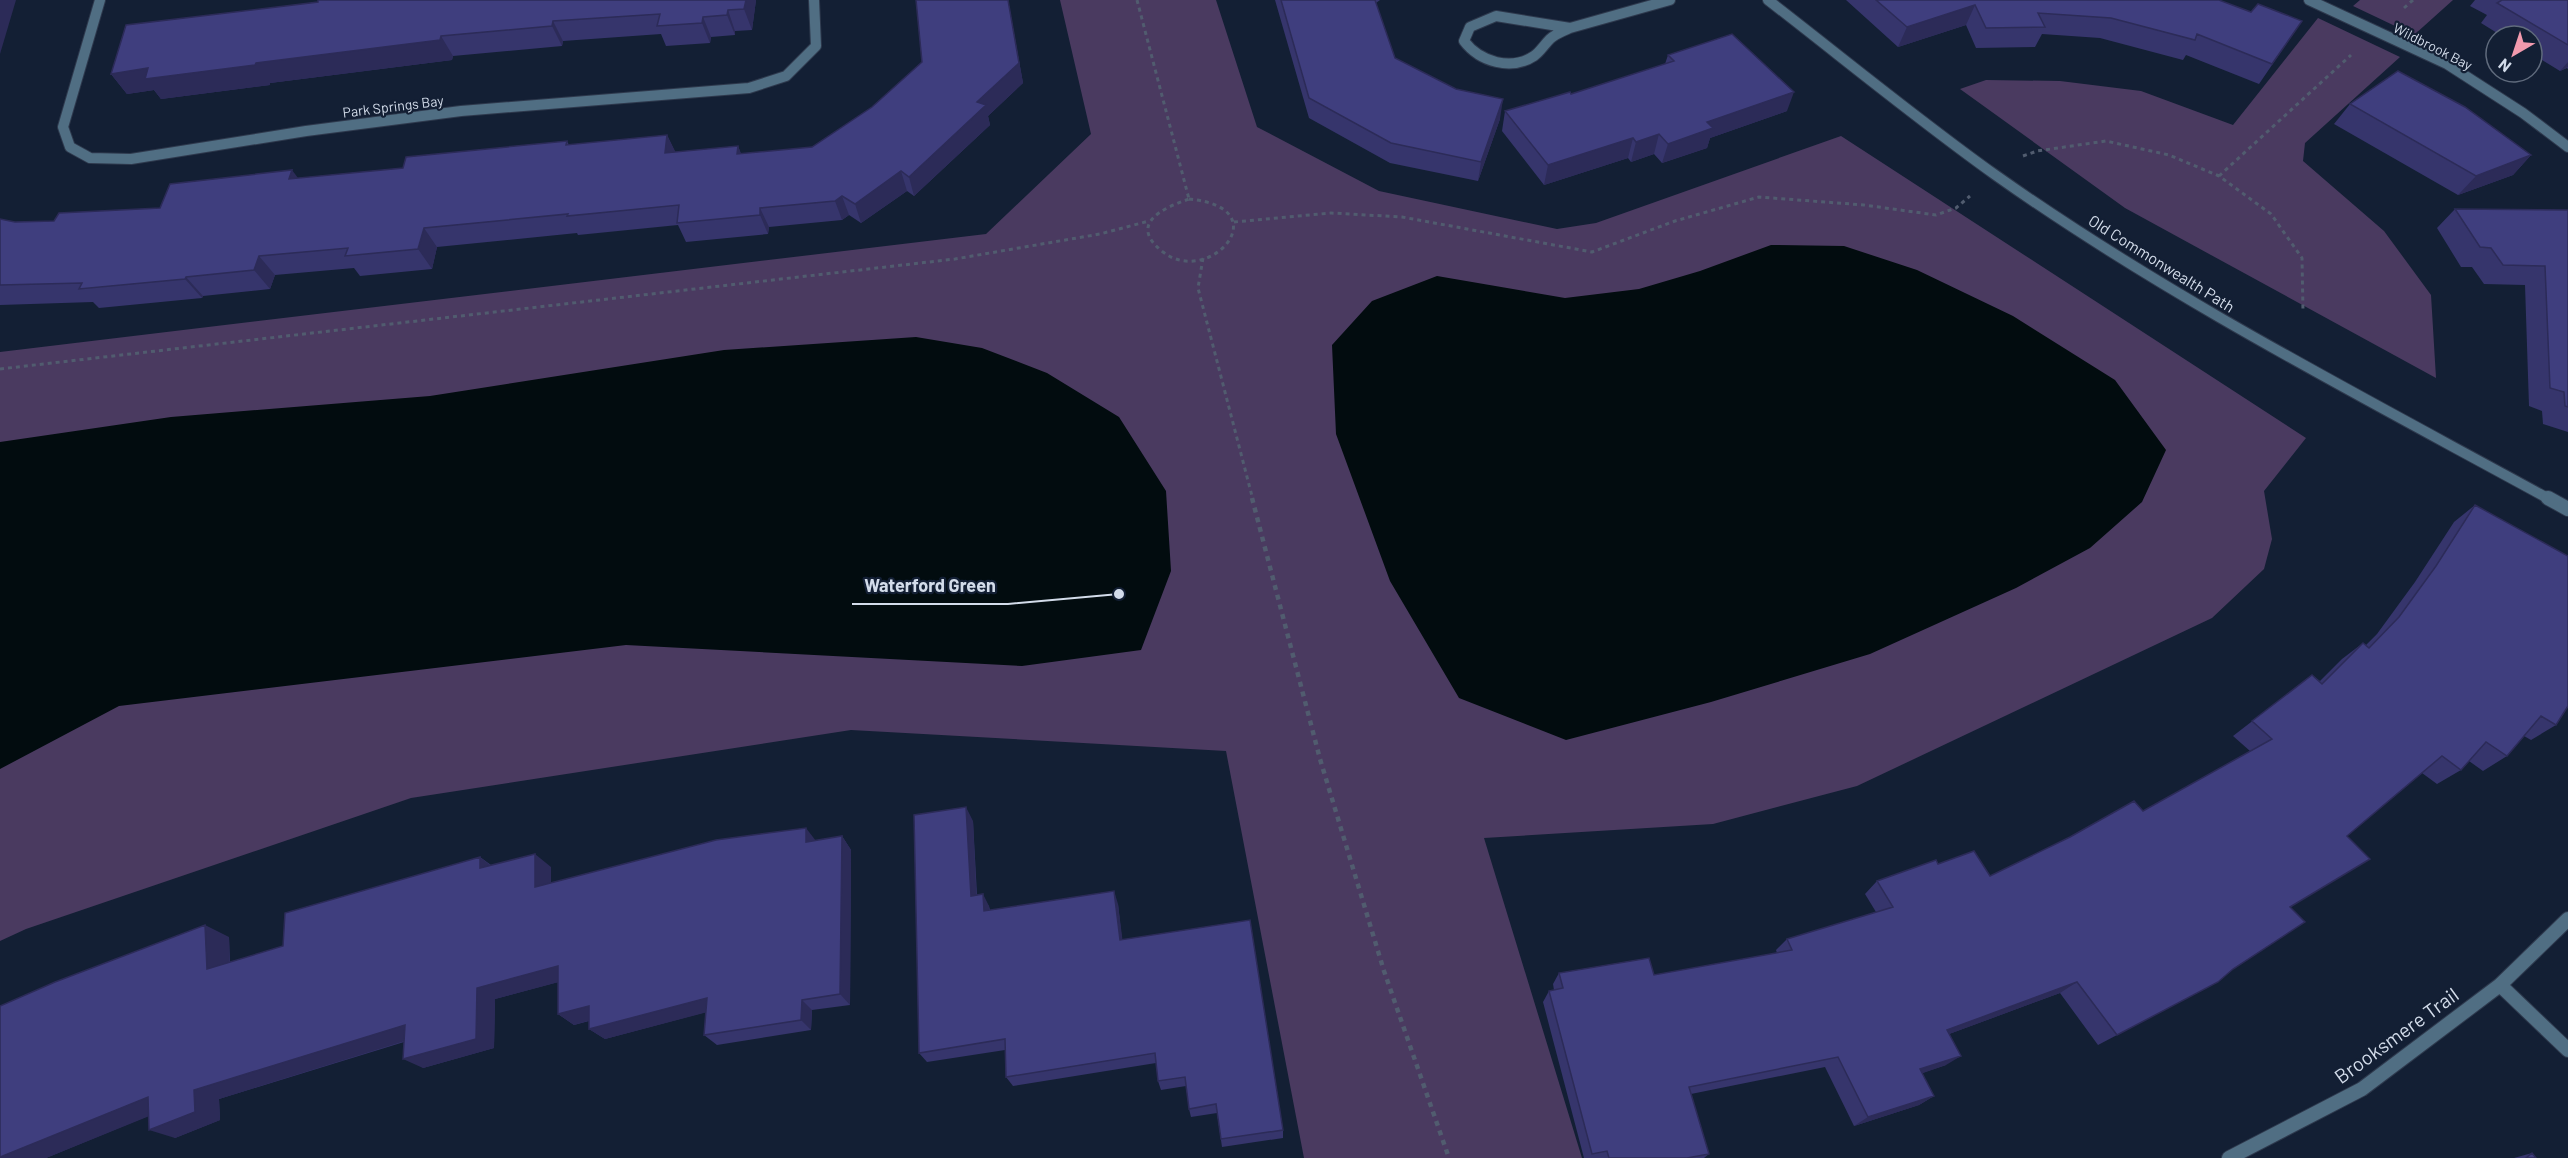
<svg xmlns="http://www.w3.org/2000/svg" width="2568" height="1158" font-family="Barlow,sans-serif">
  <style>
    .green { fill: #4a3a60 }
    .water { fill: #020c0f }
    .lines { fill: none; stroke-linecap: round; stroke-linejoin: round }
    .minor-far1-casing { stroke: #2e394d; stroke-width: 12 }
    .minor-casing { stroke: #2e394d; stroke-width: 16 }
    .tertiary-far1-casing { stroke: #2e394d; stroke-width: 12 }
    .tertiary-casing { stroke: #2e394d; stroke-width: 16 }
    .path-far1 { stroke: #515c6f; stroke-width: 3; stroke-dasharray: 4 4; stroke-linecap: butt }
    .path { stroke: #515c6f; stroke-width: 4.5; stroke-dasharray: 5 5; stroke-linecap: butt }
    .minor-far1 { stroke: #506e83; stroke-width: 10 }
    .minor { stroke: #506e83; stroke-width: 14 }
    .tertiary-far1 { stroke: #506e83; stroke-width: 10 }
    .tertiary { stroke: #506e83; stroke-width: 14 }
    .wall { fill: #36356c }
    .shaded-wall { fill: #2c2b58 }
    .building { fill: #3f3e7e; stroke: #2c2b58; stroke-width: 1.5 }
    .labels { text-anchor: middle; dominant-baseline: central; stroke-width: 4.5; stroke-linejoin: round; paint-order: stroke }
    .far-street-label { font-size: 14px; fill: #d3dcea; stroke: #131f34 }
    .street-label { font-size: 16px; fill: #d3dcea; stroke: #131f34 }
    .near-street-label { font-size: 20px; fill: #d3dcea; stroke: #131f34 }
    .leader { fill: none; stroke: #d3dcea; stroke-width: 2 }
    .callout-dot { fill: #d3dcea; stroke: #131f34; stroke-width: 2 }
    .callout-label { font-size: 18px; text-anchor: middle; font-weight: bold; fill: #d3dcea; stroke: #131f34; stroke-width: 4.5; stroke-linejoin: round; paint-order: stroke }
  </style>
  <rect width="100%" height="100%" fill="#131f34"/>
  <!-- green -->
  <path class="green" d="M1060,0h156l41,127 122,64 178,38 39,-6 245,-87 465,302 -42,53 8,48 -8,30 -52,49 -355,168 -144,38 -229,14 98,320h-278l-78,-407 -375,-21 -440,68 -385,131 -26,12v-589l986,-118 105,-100z
    M2360,0h93l-39,35 -61,-29z
    M2318,18l82,39 -95,86 -2,18 81,70 47,64 5,83 -311,-170 -165,-119 26,-9 74,1 81,10 92,34z"/>
  <!-- water -->
  <path class="water" d="M1771,245l73,1 73,24 96,46 102,64 51,70 -24,52 -52,46 -74,40 -146,66 -159,48 -145,38 -107,-42 -69,-117 -54,-147 -4,-89 40,-44 65,-25 128,22 74,-9 61,-18z
    M916,337l66,11 65,25 72,44 47,74 5,80 -30,79 -119,16 -396,-21 -507,61 -119,63v-327l171,-25 259,-21 294,-46z"/>
  <g class="lines">
    <!-- minor-far1 casing -->
    <g class="minor-far1-casing">
      <path id="minor-far1" d="M100,0l-37,127 7,20 20,11 41,1 175,-28 155,-20 288,-23 37,-12 30,-30 -2,-46
        M2309,0l138,64 76,49 45,34
        M1496,16l74,12c-7,3 -15,6 -20,11 -6,6 -10,13 -16,17 -23,15 -54,6 -70,-15l6,-14z
        M1570,28l100,-28"/>
    </g>
    <!-- minor casing -->
    <g class="minor-casing">
      <path id="minor" d="M2500,985l68,65
        M2229,1158l133,-69 138,-104 68,-66"/>
    </g>
    <!-- tertiary-far1 casing -->
    <g class="tertiary-far1-casing">
      <path id="tertiary-far1" d="M1768,0c75,58 149,119 226,174 175,124 369,223 557,326"/>
    </g>
    <!-- tertiary casing -->
    <g class="tertiary-casing">
      <path id="tertiary" d="M2548,498l20,11"/>
    </g>
    <!-- path-far1 -->
    <path class="path-far1" d="M1137,0l52,199
      M2404,8l9,-8
      M2023,156l14,-5 69,-10 63,14 50,21 52,38 31,44 1,53
      M2219,176l132,-121
      M1189,199c92,9 20,89 -26,53 -36,-28 0,-44 26,-53z
      M1234,222l97,-9 71,4 190,35 83,-31 84,-24 105,8 72,10 20,-7 14,-12
      M1203,258l-5,30 55,212
      M0,369l955,-110 145,-25 49,-13"/>
    <!-- path -->
    <path class="path" d="M1252,498l68,261 64,212 65,187"/>
    <!-- minor-far1 -->
    <use href="#minor-far1" class="minor-far1"/>
    <!-- minor -->
    <use href="#minor" class="minor"/>
    <!-- tertiary-far1 -->
    <use href="#tertiary-far1" class="tertiary-far1"/>
    <!-- tertiary -->
    <use href="#tertiary" class="tertiary"/>
  </g>
  <!-- wall -->
  <path class="wall" d="M318,0h438l-4,30 -17,1v4l-24,2 -1,6 -44,3 -5,-12 -98,7 -1,5 -109,10 -1,4 -182,23v2l-109,14 -7,-9 -27,4 -16,-20 207,-72z
    M1008,0l15,83 -35,33 2,9 -76,71 -7,-5 -46,32 -12,-8 -7,5 -73,7 -1,7 -82,8 -8,-17 -100,10 -1,-2 -140,14 -5,22 -72,7 -6,-8 -79,7 -5,14 -67,7 -1,2 -103,10 -6,-6 -93,3v-86l15,3 39,-1 106,-13 138,-30 105,-10 164,-27 2,4 98,-10 8,17 63,-6 3,8 71,-7 60,-40z
    M1275,0h105l-4,3 19,55 105,61 -22,62 -88,-18 -81,-45z
    M1846,0h373l32,12 51,9 -43,63 -73,-29 -3,5 -83,-22 -58,-4 -7,13 -59,1 -10,-23 -68,22z
    M2475,0h93v69l-1,-1 -7,3 -28,-17v-18h-30l-21,-13 6,-8 -17,-9z
    M1668,55l119,56 -77,27 -3,10 -45,15 -8,-9 -23,8 -3,-4 -84,27 -42,-54 3,-20 66,-17 94,-30z
    M2350,104l181,51 -18,20 -55,20 -124,-71z
    M2455,209l113,1v222l-25,-8 -1,-13 -13,-5 -4,-121 -41,-1 -12,-17h-11l-24,-39z
    M2475,505l81,220 -25,15 -7,-4 -17,20 -24,15 -14,-10 -8,9 -24,14 -15,-11 -75,63 -57,71 -57,62 -15,13 -120,63 -38,-52 -111,41 -3,31 -24,8 12,23 -15,9 -65,21 -29,-59 -134,27 18,60 -5,4h-120l-41,-156 6,-11 5,-1 -1,-6 6,-11 95,2 123,-22 -1,-3 11,-11 89,-27 -11,-18 12,-13 61,-17 52,12 153,-65 107,-60 -17,-15 79,-61 8,6 22,-22 21,-16 3,2 11,-11 38,-52 39,-60z
    M973,821l4,74 12,11 1,4 128,-6 4,36 161,190v8l-61,9 -5,-34 -26,4 -2,-8 -3,-23 -25,4 -3,-9 -2,-18 -143,23 -7,-9 -1,-27 -78,12 -8,-9z
    M842,836l9,14 -1,155 -38,5 -1,20 -94,15 -13,-10 2,-23 -101,27 -16,-10v-8l-15,4 -16,-11v-32l-63,17 -1,49 -71,20 -19,-26 -185,57 1,21 -45,18 -27,-22 -102,42h-46l229,-221 1,25 53,-16 197,-89 11,8 60,2v16z
    M2532,1153l4,5h-22z"/>
  <!-- shaded-wall -->
  <path class="shaded-wall" d="M0,0h16l-16,54z
    M746,0h10l-4,30 -8,-21z
    M1008,0l15,83 -35,33 2,9 -76,71 -5,-19z
    M1975,5l-9,20 -68,22 9,-20z
    M728,10l7,21v4l-8,-20z
    M703,17l8,20 -1,6 -8,-20z
    M553,21l10,20 -1,5 -10,-20z
    M441,36l12,20 -1,4 -182,23v2l-109,14 -7,-9 -27,4 -16,-20 37,-6 108,-5z
    M2568,62v5l-8,4z
    M1794,92l-7,19 -77,27 -3,10 -45,15 6,-19 39,-22z
    M1503,99l-3,20 -22,62 3,-19z
    M1659,134l-5,20 -23,8 5,-20z
    M667,135l10,20 -12,-2z
    M1633,138l-5,20 -84,27 4,-20z
    M738,146l8,20 -9,-12z
    M2531,155l-18,20 -55,20 18,-19z
    M292,170l15,20 -18,-11z
    M901,171l6,20 -46,32 -6,-19z
    M842,196l7,19 -7,5 -7,-19z
    M760,208l9,19 -1,7 -8,-19z
    M424,228l13,19 -5,22 -14,-20z
    M259,256l16,19 -5,14 -16,-19z
    M186,277l17,19 -1,2 -17,-19z
    M966,807l7,14 4,87 -6,-12z
    M806,828l10,13 -10,1z
    M842,836l9,14 -1,155 -10,-11z
    M535,854l16,13v32l-16,-12z
    M480,857l16,13 -16,-2z
    M1114,891l4,13 6,48 -4,-12z
    M983,894l6,12 1,17 -6,-12z
    M205,925l24,12 1,43 -23,-11z
    M558,966l16,12 -79,21 -1,49 -71,20 -20,-9 74,-71z
    M2077,982l-17,11 -127,47 14,-10z
    M707,998l12,11 -114,30 -16,-10z
    M802,1000l10,10 -1,20 -10,-10z
    M589,1006l16,10 -31,9 -16,-11z
    M405,1025l19,10 -205,64 1,21 -45,18 -26,-8 45,-40z
    M1961,1056l-15,9 -40,14 14,-10z
    M1934,1096l-15,9 -65,21 14,-9z
    M148,1097l26,9 -128,52h-46v-1z"/>
  <!-- building -->
  <path class="building" d="M318,0h428l-2,9 -16,1 -1,5 -24,2 -1,6 -45,3 3,-12 -107,7 -1,5 -111,10 -1,4 -184,23 -1,2 -110,14 3,-11 -37,6 15,-49 192,-23z
    M916,0h92l11,63 -42,39 9,3 -77,72 -8,-6 -46,33 -13,-8 -7,5 -75,7v7l-83,8 2,-18 -112,11 1,-2 -144,14 -6,21 -73,7 3,-8 -89,8 -5,14 -68,7 -1,2 -106,10 3,-6 -82,2v-66l15,3 39,-1 5,-8 101,-5 10,-24 122,-14 -3,9 114,-11 3,-11 161,-16 -1,4 101,-10 -2,18 73,-7 -1,8 75,-7 60,-40 50,-45z
    M1281,0h94l20,58 61,31 47,10 -22,63 -90,-19 -82,-45z
    M1876,0h343l32,12 7,-8 44,17 -30,43 -75,-30 -2,6 -84,-22 -73,-5 7,14 -59,1 -11,-23 -68,22z
    M2502,0h66v45l-71,-42z
    M1732,34l62,58 -87,30 6,6 -45,16 -9,-10 -23,8 -3,-4 -85,27 -43,-54 65,-19 1,2 103,-33 -6,-6z
    M2398,71l67,36 66,48 -55,21 -126,-72z
    M2455,209l113,1v197l-3,-1 -1,-14 -14,-4 -5,-122 -42,-1 -12,-17 -11,-1z
    M2475,505l93,51v150l-12,19 -15,-9 -34,40 -21,-14 -25,28 -19,-14 -95,80 23,23 -80,48 15,15 -72,47 -15,13 -101,53 -40,-53 -130,48 14,26 -41,13 14,27 -66,21 -30,-60 -149,30 20,67 -22,4h-78l-2,-7 -15,3 -43,-163 14,-3 -4,-15 90,-15 5,17 138,-25 -5,-11 106,-32 -16,-26 59,-21 2,4 36,-13 16,25 80,-39 64,-36 9,10 129,-72 -20,-18 60,-46 10,9 41,-41 6,5 30,-31 37,-51z
    M966,807l5,89 12,-2 1,17 130,-20 6,49 130,-20 33,210 -62,9 -5,-35 -27,5 -4,-32 -27,4 -3,-28 -149,24 -1,-38 -86,14 -5,-238z
    M806,828v14l36,-6 -2,158 -38,6 -1,20 -97,15 3,-37 -118,31v-23l-31,8v-48l-81,22 -1,51 -73,20 2,-34 -211,65 1,22 -46,18 -1,-33 -148,60v-151l55,-24 150,-57 2,44 76,-23 2,-33 195,-56v11l55,-14v33l181,-47z
    M2532,1153l4,5h-10z"/>
  <g class="labels">
    <!-- far-street labels -->
    <g class="far-street-label">
      <text transform="translate(2433 46) rotate(27)">Wildbrook Bay</text>
      <text transform="translate(393 106) rotate(-7)">Park Springs Bay</text>
    </g>
    <!-- street labels -->
    <g class="street-label">
      <text transform="translate(2162 263) rotate(32)">Old Commonwealth Path</text>
    </g>
    <!-- near-street labels -->
    <g class="near-street-label">
      <text transform="translate(2396 1035) rotate(-36)">Brooksmere Trail</text>
    </g>
  </g>
  <!-- callouts -->
  <path class="leader" d="M1119 594L1008 604H852"/>
  <circle class="callout-dot" cx="1119" cy="594" r="6"/>
  <g class="callout-label">
    <text x="930" y="592">Waterford Green</text>
  </g>
  <!-- north arrow -->
  <g transform="translate(2514 54) rotate(219)"><circle r="28" fill="#131f34" stroke="#606b7d" stroke-width="1.5"/>
  <path d="M0-4.5L10 22L0 15L-10 22Z" fill="#f29aae"/>
  <text y="-9" font-size="16" font-weight="bold" text-anchor="middle" fill="#d3dcea">N</text>
  </g>
</svg>
